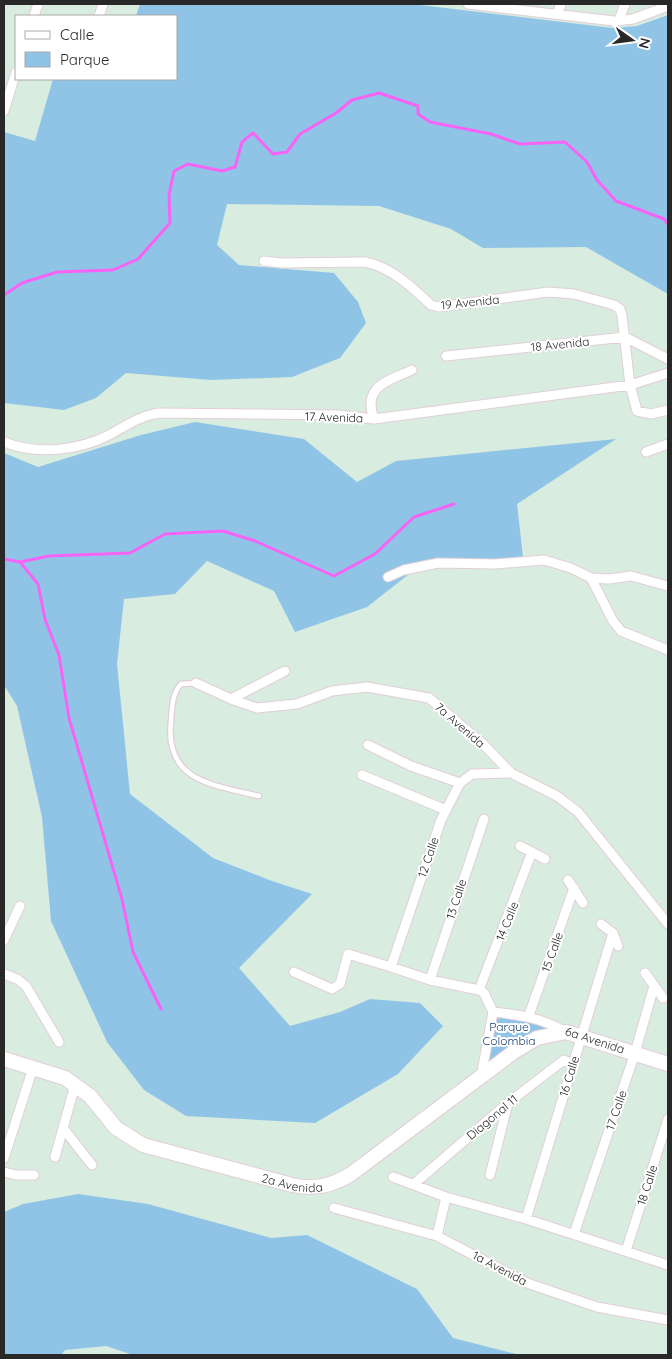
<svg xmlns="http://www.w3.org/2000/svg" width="672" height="1359" font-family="Quicksand,sans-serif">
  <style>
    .green { fill: #90c4e7 }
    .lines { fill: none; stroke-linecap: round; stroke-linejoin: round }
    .stream { stroke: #f763f5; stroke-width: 3 }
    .service-casing { stroke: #e3ced7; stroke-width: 7 }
    .minor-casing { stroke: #e3ced7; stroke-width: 11 }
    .secondary-casing { stroke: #e3ced7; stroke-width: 16 }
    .service { stroke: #fff; stroke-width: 4.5 }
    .minor { stroke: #fff; stroke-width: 9 }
    .secondary { stroke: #fff; stroke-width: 14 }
    .labels { text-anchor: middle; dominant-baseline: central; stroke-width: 4; stroke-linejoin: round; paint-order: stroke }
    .street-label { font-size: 12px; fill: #282828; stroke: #fff }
    .park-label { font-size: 12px; fill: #143c69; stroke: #fff }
  </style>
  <rect width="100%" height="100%" fill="#d8ecdf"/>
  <!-- green -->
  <path class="green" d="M140,4h272l201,24 24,-2 31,-11v279l-82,-47 -103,1 -32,-19 -72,-23 -152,-2 -10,41 22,20 95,8 24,29 8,21 -26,35 -48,19 -81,3 -85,-7 -30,25 -32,12 -60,-7v-271l31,9 18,-62h123v-63h-40z
    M195,422l109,17 53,43 39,-21 220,-22 -99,65 6,53 -105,10 -51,40 -72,25 -21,-41 -67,-30 -32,33 -51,5 -7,65 13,130 83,64 59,23 40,13 -73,74 51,58 50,-14 30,-13 50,4 23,23 -45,48 -83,49 -129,-7 -42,-26 -37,-48 -56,-121 -9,-104 -25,-111 -13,-21v-232l34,14 103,-32z
    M493,1012l70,18 -80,46z
    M78,1194l70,10 123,34 36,-3 110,54 36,49 67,17h-387l-27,-9 -41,4 -4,5h-57v-143l19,-8z"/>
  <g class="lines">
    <!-- stream -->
    <path class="stream" d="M4,295l18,-12 35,-11 56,-2 25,-11 32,-36 -1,-28 5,-24 14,-7 34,7 13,-4 7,-25 11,-9 20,21 14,-2 13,-18 36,-21 16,-13 27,-7 39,13v8l12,8 61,12 29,10 45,-2 22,20 10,18 19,21 48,18 4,5
      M4,559l16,3 29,-6 81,-3 35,-19 58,-3 32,10 79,35 41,-22 39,-37 40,-13
      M20,562l18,22 7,35 14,36 10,63 53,181 11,53 28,57"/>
    <!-- service casing -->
    <g class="service-casing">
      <path id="service" d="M196,683l-15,1c-9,9 -9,25 -10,37 -7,61 43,64 88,75"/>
    </g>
    <!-- minor casing -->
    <g class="minor-casing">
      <path id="minor" d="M468,4l146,17 19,-2 35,-13
        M557,14l4,-10
        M34,16l4,-12
        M99,16l4,-12
        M619,20l6,-16
        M4,111l12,-39
        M264,261l17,2 84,-1c26,5 47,25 66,43l8,2 109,-15 26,2 40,11 6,4 2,7 8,69 7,26 14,3 17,-4
        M446,356l179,-19 43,22
        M374,419c-12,-33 14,-38 38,-49
        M4,442c32,13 74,9 105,-7 17,-9 30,-19 50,-22l180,2 35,4 256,-34 38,-12
        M646,452l22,-8
        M388,577l16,-7 34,-7 57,1 49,-4 27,8 20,10 18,1 22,-3 37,10
        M591,578l22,43 8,10 47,19
        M196,683l35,16 26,9 40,-4 35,-13 35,-4 62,11 54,46 28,29 46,23 21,16 90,112
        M231,699l54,-28
        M368,745l43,21 49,17
        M362,775l84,35
        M520,846l25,13
        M568,880l15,23
        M601,924l12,9 5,13
        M4,940l16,-34
        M391,967l39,13 49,10 5,3 9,19 -12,65
        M294,972l38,17 8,-5 8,-30 43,13 50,-147 19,-37 12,-9 39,-1
        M645,973l18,25
        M4,974l13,5 9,7 33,56
        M430,980l54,-161
        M479,990l53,-138
        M493,1012c27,3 49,6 73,20
        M529,1015l45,-127
        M63,1128l29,37
        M55,1157l20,-72
        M4,1158l29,-90
        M4,1172l12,3h18
        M490,1175l18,-72
        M393,1177l53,20 80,22 142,46
        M415,1183l93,-80 56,-43 8,4
        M334,1208l103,28 90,47 70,24 71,13
        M526,1219l87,-286
        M574,1234l61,-181 19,-67
        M437,1236l9,-39
        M626,1251l42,-132"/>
    </g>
    <!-- secondary casing -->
    <g class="secondary-casing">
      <g id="secondary">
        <path id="s1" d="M4,1059l61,19 25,18 26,32 27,17 149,40c22,5 40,1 59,-11l164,-123 22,-13 29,-6 102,32"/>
      </g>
    </g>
    <!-- service -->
    <use href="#service" class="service"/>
    <!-- minor -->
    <use href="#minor" class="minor"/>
    <!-- secondary -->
    <use href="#secondary" class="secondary"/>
  </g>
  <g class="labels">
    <!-- street labels -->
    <g class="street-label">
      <text transform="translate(470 302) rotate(-6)">19 Avenida</text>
      <text transform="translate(560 344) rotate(-6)">18 Avenida</text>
      <text transform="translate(334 417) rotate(2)">17 Avenida</text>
      <text transform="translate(460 725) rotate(41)">7a Avenida</text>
      <text transform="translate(428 857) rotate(-71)">12 Calle</text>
      <text transform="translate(456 899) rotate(-72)">13 Calle</text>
      <text transform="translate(507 921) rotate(-68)">14 Calle</text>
      <text transform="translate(552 952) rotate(-70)">15 Calle</text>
      <text transform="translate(595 1040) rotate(18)">6a Avenida</text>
      <text transform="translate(569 1076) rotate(-73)">16 Calle</text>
      <text transform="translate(616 1110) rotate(-71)">17 Calle</text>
      <text transform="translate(492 1117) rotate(-40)">Diagonal 11</text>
      <text stroke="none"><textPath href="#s1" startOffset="322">2a Avenida</textPath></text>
      <text transform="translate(647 1185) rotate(-72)">18 Calle</text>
      <text transform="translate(500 1268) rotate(28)">1a Avenida</text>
    </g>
    <!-- park labels -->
    <g class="park-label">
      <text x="509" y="1026">Parque<tspan x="509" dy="14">Colombia</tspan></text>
    </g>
  </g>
  <!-- border -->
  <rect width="672" height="1359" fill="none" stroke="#282828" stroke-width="10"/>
  <!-- legend -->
  <rect x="15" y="15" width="162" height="65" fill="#ffffff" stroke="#a9a9a9"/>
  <rect x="25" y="31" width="25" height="8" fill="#ffffff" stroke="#a9a9a9"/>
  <text x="60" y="40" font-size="15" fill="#282828">Calle</text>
  <rect x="25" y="52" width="25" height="15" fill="#90c4e7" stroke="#a9a9a9"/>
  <text x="60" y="65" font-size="15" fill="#282828">Parque</text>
  <!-- north arrow -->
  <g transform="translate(632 40) rotate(104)" stroke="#ffffff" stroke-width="4" paint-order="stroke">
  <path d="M0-4L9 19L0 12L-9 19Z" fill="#282828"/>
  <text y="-8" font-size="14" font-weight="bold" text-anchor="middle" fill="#282828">N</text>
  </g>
</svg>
